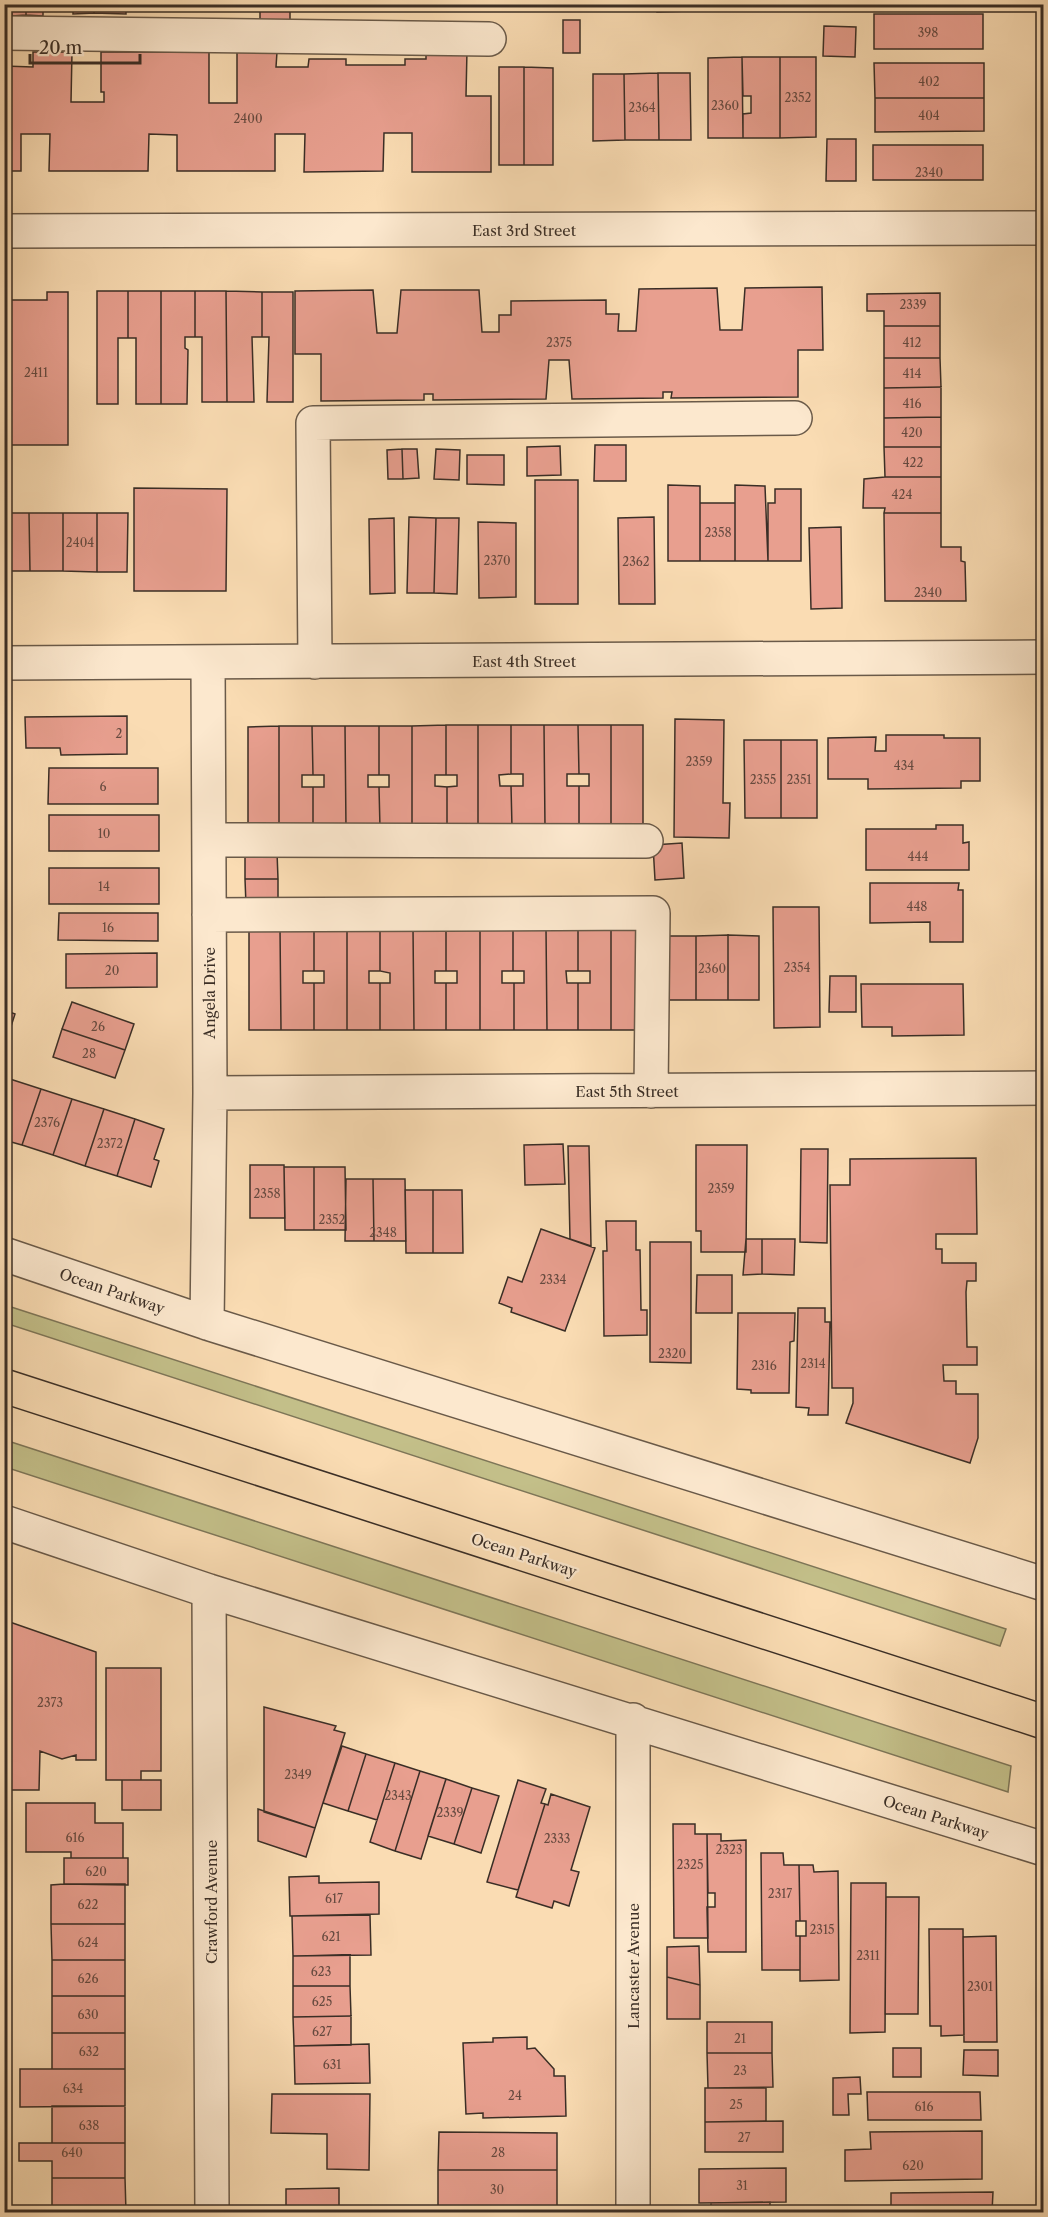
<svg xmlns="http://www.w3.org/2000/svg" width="1048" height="2217" font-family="'Libre Caslon Text',serif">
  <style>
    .green { fill: #c3bf89; stroke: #7e7658; stroke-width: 1.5 }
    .building { fill: #e89f8f; stroke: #3a2e26; stroke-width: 1.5 }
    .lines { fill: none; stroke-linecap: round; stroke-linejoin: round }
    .minor-casing { stroke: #6a5a49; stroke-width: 36 }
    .major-casing { stroke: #3a2e26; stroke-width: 36 }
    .minor { stroke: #fce8ce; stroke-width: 33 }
    .major { stroke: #fadcb3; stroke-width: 33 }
    .labels { text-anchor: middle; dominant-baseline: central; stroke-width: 4.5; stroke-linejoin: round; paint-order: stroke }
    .number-label { font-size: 12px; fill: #664a40 }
    .street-label { font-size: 15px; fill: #3a2e26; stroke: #fce8ce }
  </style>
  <rect width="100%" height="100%" fill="#fadcb3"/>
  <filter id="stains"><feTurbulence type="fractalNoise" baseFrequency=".00333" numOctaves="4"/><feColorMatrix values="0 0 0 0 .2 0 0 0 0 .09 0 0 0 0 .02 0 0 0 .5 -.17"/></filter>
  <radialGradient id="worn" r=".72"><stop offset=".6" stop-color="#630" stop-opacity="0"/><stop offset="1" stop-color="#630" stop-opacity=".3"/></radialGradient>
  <!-- green -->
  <path class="green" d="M5,1305l1001,324 -6,17 -995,-323z
    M5,1440l1006,326 -3,26 -1003,-325z"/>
  <!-- building -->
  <path class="building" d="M11,4h15v11l-14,1z
    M26,4h17v12l-17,-1z
    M73,4h21v9l-21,1z
    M94,4h32v10l-32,-1z
    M260,4h30v16h-30z
    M657,4h33v7l-33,1z
    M690,4h20v7h-20z
    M874,14h109v35h-109z
    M563,20h17v33h-17z
    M824,26l32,1 -1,30 -32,-1z
    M467,50l-1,46h25v76h-79v-39h-28l-1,38 -79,1 1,-38h-30v37h-98v-36l-28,-1 -1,37h-99l1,-37h-29v37h-17v-105l29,1v-15h39l-1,50h33v-10h-3v-40h108v51h28v-51h40l-1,15h32l1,-8h37v6h59v-6h21v-8z
    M742,57h38v81h-37v-24l8,-1v-17h-8z
    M742,57l1,81h-35v-80z
    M780,57h36v80l-36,1z
    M874,63h110v35h-109z
    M499,67h25v98h-25z
    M524,67l29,1v97h-29z
    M658,73h32l1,67h-32z
    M658,73l1,67h-34l-1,-66z
    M593,74h31l1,66 -32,1z
    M875,98h109v33l-109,1z
    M827,139h29v42h-30z
    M873,145h110v35h-110z
    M822,287l1,63h-25v47l-127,1 1,-6h-9v6l-91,1 -3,-39h-20l-3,39 -113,1v-6h-9v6l-103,1v-47h-26v-63l78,-1 4,43h20l4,-43h78l3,42h17v-17h12v-14l95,-1v14h13l-1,17h18l3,-42 78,-1 3,42h22l3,-42z
    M97,291h31v47h-10v66h-21z
    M128,291h33v113h-25v-66h-8z
    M161,291h34v46h-10v11l3,2 -1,54h-26z
    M195,291h31l1,111h-25v-65h-7z
    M226,291l36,1v45h-10l2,65h-27z
    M4,292h3v8h40v-8h21v153h-64z
    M262,292h31v110h-26l2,-65h-7z
    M940,293v33h-56v-15h-17v-17z
    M884,326h56v32h-56z
    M884,358h56l1,29 -57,1z
    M941,387v30l-57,1v-30z
    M941,417v30h-57v-29z
    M595,445h31v36h-32z
    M560,446l1,29 -34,1v-29z
    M884,447h57v30h-56z
    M402,449l1,30h-15l-1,-29z
    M402,449h15l2,29 -16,1z
    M436,449l24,1 -1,30 -25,-1z
    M467,455h37v30l-37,-1z
    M885,477h56v36h-57l1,-5h-22l1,-29z
    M535,480h43v124h-43z
    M668,485l32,1v75h-32z
    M735,485l30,1 3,75h-33z
    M134,488l93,1 -1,102h-92z
    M775,489h26v72h-33v-58h7z
    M700,503h35v58h-35z
    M4,513h25l1,58h-26z
    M29,513h34v58h-33z
    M63,513h34v59l-34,-1z
    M97,513h31l-1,59h-30z
    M884,513h57v34h20v14l4,1 1,39h-81z
    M409,517l27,1 -2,75h-27z
    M654,517l1,87h-36l-1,-86z
    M394,518l1,75 -25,1 -1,-75z
    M436,518h23l-2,76 -23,-1z
    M478,522l38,1v74l-37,1z
    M841,527l1,81 -31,1 -2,-81z
    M127,716v38l-66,1 -1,-7h-34l-1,-31z
    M675,719l49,1 -1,83h7l-1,35 -55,-1z
    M446,725h32v102l-31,1v-41l10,-1v-11h-11z
    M446,725v50h-11v11l12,1v41h-35v-102z
    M478,725h33v49l-12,1 1,11h11l1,41h-34z
    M511,725h33l1,102h-33l-1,-41h12v-12h-12z
    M544,725h34l1,49h-12v12h12v41h-34z
    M578,725h33v102h-32v-41h10v-12h-10z
    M611,725h32v101l-32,1z
    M279,726h33l1,49h-11v12h11v41h-34z
    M279,726v102h-31v-101z
    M312,726h33l1,102h-33v-41h11v-12h-11z
    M345,726h34v49h-11v12h11l1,41h-34z
    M379,726h33v102h-32l-1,-41h10v-12h-10z
    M886,735h58v3h36v43h-19v7l-93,1v-10h-40v-41l48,-1 -1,14h11z
    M744,740h37v78h-36z
    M781,740h36v78h-36z
    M49,768h109v36h-110z
    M49,815h110v36h-110z
    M936,825h27v18l6,-1v28h-103v-41h70z
    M682,843l2,35 -29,2 -2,-35z
    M277,852l1,27h-33v-26z
    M49,868h110v36h-110z
    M245,879h33v26h-32z
    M870,883h89l-1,7h5v52h-33v-20l-60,1z
    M773,907h46l1,120 -46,1z
    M59,913h99v28l-100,-1z
    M446,927l34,1v102h-34v-47h11v-12h-11z
    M446,927v44h-11v12h11v47h-32l-1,-102z
    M578,927h33v103h-33v-47h12v-12h-12z
    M578,927v44h-12l1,12h11v47h-31l-1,-102z
    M611,927h32v103h-32z
    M249,928h31l1,102h-32z
    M280,928h34v43h-11v12h11v47h-33z
    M314,928h33v102h-33v-47h10v-12h-10z
    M347,928h33v43h-11v12h11v47h-33z
    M380,928h33l1,102h-34v-47h10v-10l-10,-2z
    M480,928h33v43h-11v12h12v47h-34z
    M513,928h33l1,102h-33v-47h10v-12h-11z
    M728,935l31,1v64h-31z
    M728,935v65h-32v-64z
    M662,936h34v64h-34z
    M157,953v34l-91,1v-34z
    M830,976h26v36h-27z
    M861,984h102l1,51 -72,1v-9h-30z
    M72,1002l62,22 -9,26 -63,-21z
    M4,1010l11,4 -11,34z
    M62,1029l63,21 -10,28 -62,-21z
    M10,1079l31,10 -19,56 -18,-5v-45z
    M41,1089l31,10 -19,56 -31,-10z
    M72,1099l32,10 -19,57 -32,-11z
    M104,1109l31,10 -18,57 -32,-10z
    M135,1119l29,10 -10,30 5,2 -8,26 -34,-11z
    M563,1144l2,40 -40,1 -1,-40z
    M696,1145h51l-1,107h-45v-21h-5z
    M568,1146h21l2,100 -21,-7z
    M801,1149h27l-1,94 -27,-1z
    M976,1158l1,76h-41v15h6v14h34v18h-9l-1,11 1,55h10v18h-34l1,16h12v13h22v44l-8,25 -124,-40 7,-20v-15h-21l-2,-203h20v-26z
    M250,1165h34l1,53h-35z
    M284,1167h30v63h-29z
    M314,1167h31l1,63h-32z
    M346,1179h27l1,62h-29z
    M373,1179h32l1,62h-32z
    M405,1190h28v63h-27z
    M433,1190h29l1,63h-30z
    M606,1221h30v29h4l1,60h6v25l-43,1 -1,-85h4z
    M541,1229l54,19 -30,83 -54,-19 1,-4 -13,-5 9,-26 14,5z
    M746,1239h16v35l-19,1z
    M762,1239h33l-1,36 -32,-1z
    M650,1242h41v121l-41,-1z
    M697,1275h35v38h-36z
    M798,1308h27v14h5l-2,93h-20l1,-7 -13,-1z
    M738,1313h57l-1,28 -4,1 -1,51h-38v-3l-14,-1z
    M4,1620l92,32v108h-20v-5l-14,4 -22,-8 -1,39h-35z
    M106,1668h55v103h-20v9h-35z
    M264,1707l72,19 -2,4 11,3 -30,95 -51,-16z
    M342,1746l24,8 -18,57 -25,-8z
    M366,1754l29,9 -18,57 -29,-9z
    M395,1763l25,8 -25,80 -25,-9z
    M420,1771l26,8 -25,80 -26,-8z
    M446,1779l26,9 -18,56 -26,-8z
    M122,1780h39v30h-39z
    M518,1780l28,9 -5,14 4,1 -27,86 -31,-8z
    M472,1788l27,8 -18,57 -27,-9z
    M551,1794l39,13 -19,63 8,2 -10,34 -15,-5 -2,7 -36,-11 29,-93 3,1z
    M26,1803h69v20h28v35h-52v-6h-45z
    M258,1809l57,19 -9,29 -48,-16z
    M673,1824h22v10h12l1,104h-34z
    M707,1834h14v7l25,-1v112h-38l-1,-45h8v-14h-7z
    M761,1853h22l1,12h15l1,56h-4v15h4v34h-38z
    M64,1858h64v27l-64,-1z
    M799,1865h14l1,7 24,-1 1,109 -39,1v-45h6v-15h-6z
    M319,1876v7l60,-1v32l-89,2 -1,-39z
    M851,1883h35l-1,149 -35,1z
    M64,1884h61v40h-74v-39z
    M886,1897h33l-1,117h-33z
    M370,1915l1,40 -78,1 -1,-40z
    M51,1924h74v36h-73z
    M929,1929h34l1,106 -23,1v-10h-11z
    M996,1936l1,106h-33l-1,-105z
    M699,1946l1,39 -33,-8v-30z
    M350,1955v31h-57v-30z
    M52,1960h73v36h-73z
    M667,1977l33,8v34h-33z
    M293,1986h57l1,30 -58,1z
    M52,1996h73v37h-73z
    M351,2016v29l-57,1 -1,-29z
    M707,2022h65v31h-65z
    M52,2033h73v36h-73z
    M527,2037v12l8,-1 19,21v7h11l1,40 -83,2v-5l-17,1 -3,-71 30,-1v-4z
    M369,2044l1,39 -75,1 -1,-38z
    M893,2048h28v29h-28z
    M964,2050h34v26l-35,-1z
    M707,2053h65l1,34 -65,1z
    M20,2069h105v37l-105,1z
    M860,2077l1,17h-13l1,21h-16v-37z
    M705,2088h61v33l-61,1z
    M867,2092h113l1,28h-113z
    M272,2094h98l-1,76 -42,-1v-35l-56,-1z
    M52,2106h73v37h-73z
    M783,2121v31h-78v-30z
    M982,2131v48l-137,2v-31l26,-1 -1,-17z
    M439,2132l118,1v37h-119z
    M19,2143h106v35h-73v-17h-33z
    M786,2168v34l-87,1v-34z
    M438,2170h119v38l-119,-1z
    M52,2178h73l1,34h-74z
    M339,2188v24h-53v-23z
    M993,2192l-1,20h-101v-19z
    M770,2202v10h-59v-9z"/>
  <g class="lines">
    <!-- minor casing -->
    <g class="minor-casing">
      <path id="minor" d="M4,33l485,6
        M4,231l1040,-3
        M315,662l-2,-239 482,-5
        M4,663l1040,-6
        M209,840l437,1
        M209,915l444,-2 -2,178
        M210,1093l834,-5
        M4,1254l203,69 837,261
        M207,1323l3,-230 -2,-430
        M4,1522l205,69 835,258
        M209,1591l3,621
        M633,2212v-492"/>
    </g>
    <!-- major casing -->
    <g class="major-casing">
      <path id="major" d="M4,1386l1040,336"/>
    </g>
    <!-- minor -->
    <use href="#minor" class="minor"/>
    <!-- major -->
    <use href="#major" class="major"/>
  </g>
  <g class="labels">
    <!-- number labels -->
    <g class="number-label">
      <text x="928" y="32">398</text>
      <text x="929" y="81">402</text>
      <text x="798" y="97">2352</text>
      <text x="725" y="105">2360</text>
      <text x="642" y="107">2364</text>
      <text x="929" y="115">404</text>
      <text x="248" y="118">2400</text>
      <text x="929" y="172">2340</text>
      <text x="913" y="304">2339</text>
      <text x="559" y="342">2375</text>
      <text x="912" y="342">412</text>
      <text x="36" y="372">2411</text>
      <text x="912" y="373">414</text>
      <text x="912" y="403">416</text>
      <text x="912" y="432">420</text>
      <text x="913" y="462">422</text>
      <text x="902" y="494">424</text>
      <text x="718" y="532">2358</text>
      <text x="80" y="542">2404</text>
      <text x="497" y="560">2370</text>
      <text x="636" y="561">2362</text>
      <text x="928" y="592">2340</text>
      <text x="119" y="733">2</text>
      <text x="699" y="761">2359</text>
      <text x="904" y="765">434</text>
      <text x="763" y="779">2355</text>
      <text x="799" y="779">2351</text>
      <text x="103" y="786">6</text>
      <text x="104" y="833">10</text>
      <text x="918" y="856">444</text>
      <text x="104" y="886">14</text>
      <text x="917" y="906">448</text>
      <text x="108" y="927">16</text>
      <text x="797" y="967">2354</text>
      <text x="712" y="968">2360</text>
      <text x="112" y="970">20</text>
      <text x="98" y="1026">26</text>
      <text x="89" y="1053">28</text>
      <text x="47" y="1122">2376</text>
      <text x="110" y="1143">2372</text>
      <text x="721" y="1188">2359</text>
      <text x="267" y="1193">2358</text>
      <text x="332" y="1219">2352</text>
      <text x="383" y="1232">2348</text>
      <text x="553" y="1279">2334</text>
      <text x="672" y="1353">2320</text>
      <text x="813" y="1363">2314</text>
      <text x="764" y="1365">2316</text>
      <text x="50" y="1702">2373</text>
      <text x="298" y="1774">2349</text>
      <text x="398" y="1795">2343</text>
      <text x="450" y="1812">2339</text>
      <text x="75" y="1837">616</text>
      <text x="557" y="1838">2333</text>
      <text x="729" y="1849">2323</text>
      <text x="690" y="1864">2325</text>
      <text x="96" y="1871">620</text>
      <text x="780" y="1893">2317</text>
      <text x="334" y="1898">617</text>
      <text x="88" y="1904">622</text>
      <text x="822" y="1929">2315</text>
      <text x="331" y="1936">621</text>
      <text x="88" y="1942">624</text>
      <text x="868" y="1955">2311</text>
      <text x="321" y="1971">623</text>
      <text x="88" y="1978">626</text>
      <text x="980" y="1986">2301</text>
      <text x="322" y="2001">625</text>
      <text x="88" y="2014">630</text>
      <text x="322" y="2031">627</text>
      <text x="740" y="2038">21</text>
      <text x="89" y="2051">632</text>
      <text x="332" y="2064">631</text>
      <text x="740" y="2070">23</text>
      <text x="73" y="2088">634</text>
      <text x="515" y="2095">24</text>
      <text x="736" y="2104">25</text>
      <text x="924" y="2106">616</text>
      <text x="89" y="2125">638</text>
      <text x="744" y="2137">27</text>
      <text x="72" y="2152">640</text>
      <text x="498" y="2152">28</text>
      <text x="913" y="2165">620</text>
      <text x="742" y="2185">31</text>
      <text x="497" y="2189">30</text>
    </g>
    <!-- street labels -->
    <g class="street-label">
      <text x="524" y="230">East 3rd Street</text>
      <text x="524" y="661">East 4th Street</text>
      <text transform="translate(209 993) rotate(-90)">Angela Drive</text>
      <text x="627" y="1091">East 5th Street</text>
      <text transform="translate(112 1291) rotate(19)">Ocean Parkway</text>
      <text transform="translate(524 1555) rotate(18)">Ocean Parkway</text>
      <text transform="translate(936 1817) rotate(18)">Ocean Parkway</text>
      <text transform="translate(211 1902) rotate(-90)">Crawford Avenue</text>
      <text transform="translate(633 1966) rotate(-90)">Lancaster Avenue</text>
    </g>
  </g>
  <!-- margin -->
  <rect width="1048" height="2217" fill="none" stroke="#fadcb3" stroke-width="24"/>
  <rect x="6" y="6" width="1036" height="2205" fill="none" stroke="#3a2e26" stroke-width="3"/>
  <rect x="12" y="12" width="1024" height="2193" fill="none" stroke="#3a2e26" stroke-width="1.5"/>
  <!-- scale -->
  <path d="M30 54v9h110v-9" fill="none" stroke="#3a2e26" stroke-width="3"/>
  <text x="39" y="54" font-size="18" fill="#3a2e26" stroke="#fce8ce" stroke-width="4.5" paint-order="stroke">20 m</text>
  <rect width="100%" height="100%" filter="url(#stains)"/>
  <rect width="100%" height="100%" fill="url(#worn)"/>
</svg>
